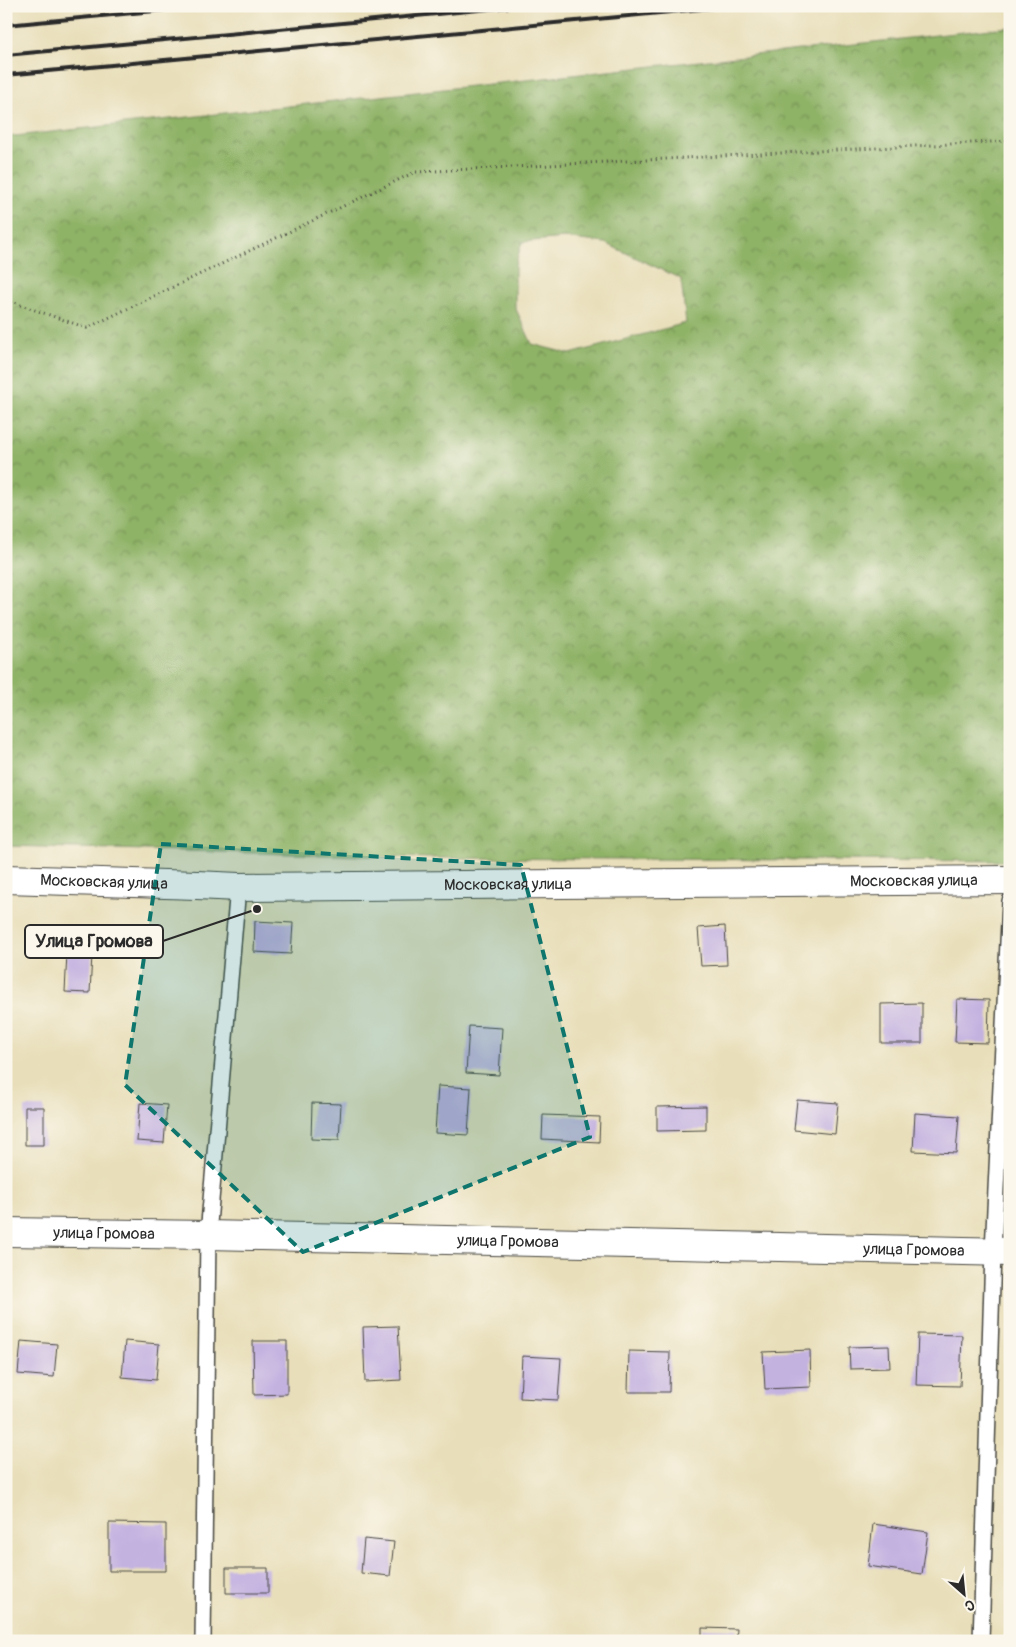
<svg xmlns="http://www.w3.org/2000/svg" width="1016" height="1647" font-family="Pangolin,sans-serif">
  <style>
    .forest { fill: url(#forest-crowns); stroke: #5c6e48; fill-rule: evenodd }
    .building { fill: #c3b1e0 }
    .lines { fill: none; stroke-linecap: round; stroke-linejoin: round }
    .service-casing { stroke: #474640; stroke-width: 18 }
    .minor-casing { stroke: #474640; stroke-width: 30 }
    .tertiary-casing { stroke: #474640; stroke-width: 30 }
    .path { stroke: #474640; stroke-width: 3; stroke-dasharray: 1 4; stroke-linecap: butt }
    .service { stroke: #fff; stroke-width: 15 }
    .minor { stroke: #fff; stroke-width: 28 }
    .tertiary { stroke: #fff; stroke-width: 28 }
    .rail { stroke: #2b2b2b; stroke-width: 4 }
    .marked { fill: #0f766e; fill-opacity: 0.2; stroke: #0f766e; stroke-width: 4; stroke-dasharray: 10 6; stroke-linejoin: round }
    .labels { text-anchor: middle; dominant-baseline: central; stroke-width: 5; stroke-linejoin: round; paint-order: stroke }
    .street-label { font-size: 16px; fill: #2b2b2b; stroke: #fbf7ec }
    .leader { fill: none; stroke: #2b2b2b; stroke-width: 2 }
    .callout-dot { fill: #2b2b2b; stroke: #fbf7ec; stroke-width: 2 }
    .callout { fill: #fbf7ec; stroke: #2b2b2b; stroke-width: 2 }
    .callout-label { font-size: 18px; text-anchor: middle; font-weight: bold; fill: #2b2b2b }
  </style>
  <defs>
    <pattern id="forest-crowns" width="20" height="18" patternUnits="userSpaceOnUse" patternTransform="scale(1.25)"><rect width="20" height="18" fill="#8eb266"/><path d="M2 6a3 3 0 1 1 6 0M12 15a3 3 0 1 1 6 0" fill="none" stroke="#749154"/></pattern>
  </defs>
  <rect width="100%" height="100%" fill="#fbf7ec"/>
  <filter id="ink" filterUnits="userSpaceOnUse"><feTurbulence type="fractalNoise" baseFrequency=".02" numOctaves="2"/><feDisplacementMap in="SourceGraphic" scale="10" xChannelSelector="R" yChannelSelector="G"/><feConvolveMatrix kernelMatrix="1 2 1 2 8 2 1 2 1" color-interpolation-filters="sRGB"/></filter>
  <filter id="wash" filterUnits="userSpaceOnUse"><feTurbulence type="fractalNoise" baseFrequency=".0096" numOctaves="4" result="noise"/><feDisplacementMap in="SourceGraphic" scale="20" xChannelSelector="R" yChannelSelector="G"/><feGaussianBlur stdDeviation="1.12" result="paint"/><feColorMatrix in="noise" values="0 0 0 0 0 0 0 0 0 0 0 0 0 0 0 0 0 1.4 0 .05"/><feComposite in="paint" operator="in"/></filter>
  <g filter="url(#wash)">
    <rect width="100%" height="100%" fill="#e8deb9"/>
    <!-- forest -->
    <path class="forest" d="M1010,27v834l-581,-3 -423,-12v-709zM564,238l41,5 76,36 5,44 -116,31 -38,-10 -17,-37v-41l7,-24z"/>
    <g id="blocks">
      <!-- building -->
      <path class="building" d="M255,921l38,2 -2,31 -37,-2z
        M725,926l2,39 -26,1 -3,-38z
        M67,953l25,1 -2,39 -25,-1z
        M957,999l32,1 -1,43 -33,-1z
        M922,1003v40h-41v-39z
        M469,1026l33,2 -3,47 -33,-2z
        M438,1086l33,2 -3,47 -33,-2z
        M797,1100l41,3 -3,31 -41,-4z
        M140,1103l27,2 -3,38 -27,-2z
        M312,1103l29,1 -2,36 -28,-1z
        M706,1106v24l-49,1v-24z
        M25,1107h19v38h-19z
        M915,1113l44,3 -3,37 -43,-2z
        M543,1115l57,2 -1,25 -57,-3z
        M398,1326l3,54 -36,2 -2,-55z
        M918,1334l44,1 -2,51 -44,-1z
        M21,1341l36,3 -3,33 -36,-3z
        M125,1341l34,3 -3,36 -34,-3z
        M253,1341h34v53l-33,1z
        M889,1346l1,22 -40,1 -1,-22z
        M810,1350l1,37 -46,2 -2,-37z
        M629,1351l41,1 -1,40h-41z
        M522,1356l39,2 -3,42 -38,-2z
        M109,1523l57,1v47h-57z
        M873,1524l55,8 -6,42 -54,-8z
        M364,1539l30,3 -4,34 -29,-3z
        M226,1568h42v25h-42z
        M702,1628l35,1 -1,12h-34z"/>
    </g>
  </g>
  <g filter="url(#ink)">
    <use href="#blocks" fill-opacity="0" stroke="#474640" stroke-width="1"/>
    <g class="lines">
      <!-- service casing -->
      <g class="service-casing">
        <path id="service" d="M203,1641l5,-406 30,-348
          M981,1641l12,-390 17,-350"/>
      </g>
      <!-- minor casing -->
      <g class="minor-casing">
        <g id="minor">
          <path id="s1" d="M6,1232l202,3 802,17"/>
        </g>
      </g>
      <!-- tertiary casing -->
      <g class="tertiary-casing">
        <g id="tertiary">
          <path id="s2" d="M6,879l191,6 41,2 772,-7"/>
        </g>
      </g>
      <!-- path -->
      <path class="path" d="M6,300l81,28 328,-156 595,-31"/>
      <!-- service -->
      <use href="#service" class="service"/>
      <!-- minor -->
      <use href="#minor" class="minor"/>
      <!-- tertiary -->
      <use href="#tertiary" class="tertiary"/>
      <!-- rail -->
      <path class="rail" d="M6,25l202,-19
        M6,55l515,-49
        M6,75l728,-69"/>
    </g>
  </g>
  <!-- marked area -->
  <path class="marked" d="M161,844l360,21 69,272 -287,115 -178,-167z"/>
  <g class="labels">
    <!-- street labels -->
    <g class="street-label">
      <text stroke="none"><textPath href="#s2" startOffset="908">Московская улица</textPath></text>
      <text stroke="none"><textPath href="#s2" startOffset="98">Московская улица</textPath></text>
      <text stroke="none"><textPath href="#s2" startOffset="502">Московская улица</textPath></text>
      <text stroke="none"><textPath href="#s1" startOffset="98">улица Громова</textPath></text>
      <text stroke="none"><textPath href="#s1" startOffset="502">улица Громова</textPath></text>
      <text stroke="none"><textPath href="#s1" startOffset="908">улица Громова</textPath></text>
    </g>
  </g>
  <!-- callouts -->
  <path class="leader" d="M257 909L163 941"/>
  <circle class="callout-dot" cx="257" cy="909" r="5"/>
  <rect class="callout" x="25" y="925" width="138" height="33" rx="5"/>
  <g class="callout-label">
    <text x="94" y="947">Улица Громова</text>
  </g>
  <!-- margin -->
  <rect width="1016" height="1647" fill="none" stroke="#fbf7ec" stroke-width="25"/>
  <!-- north arrow -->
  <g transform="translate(964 1594) rotate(153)" stroke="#fbf7ec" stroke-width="4" paint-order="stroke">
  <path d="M0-4L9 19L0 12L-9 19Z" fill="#2b2b2b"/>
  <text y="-8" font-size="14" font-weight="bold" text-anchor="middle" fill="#2b2b2b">С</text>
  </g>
</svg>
